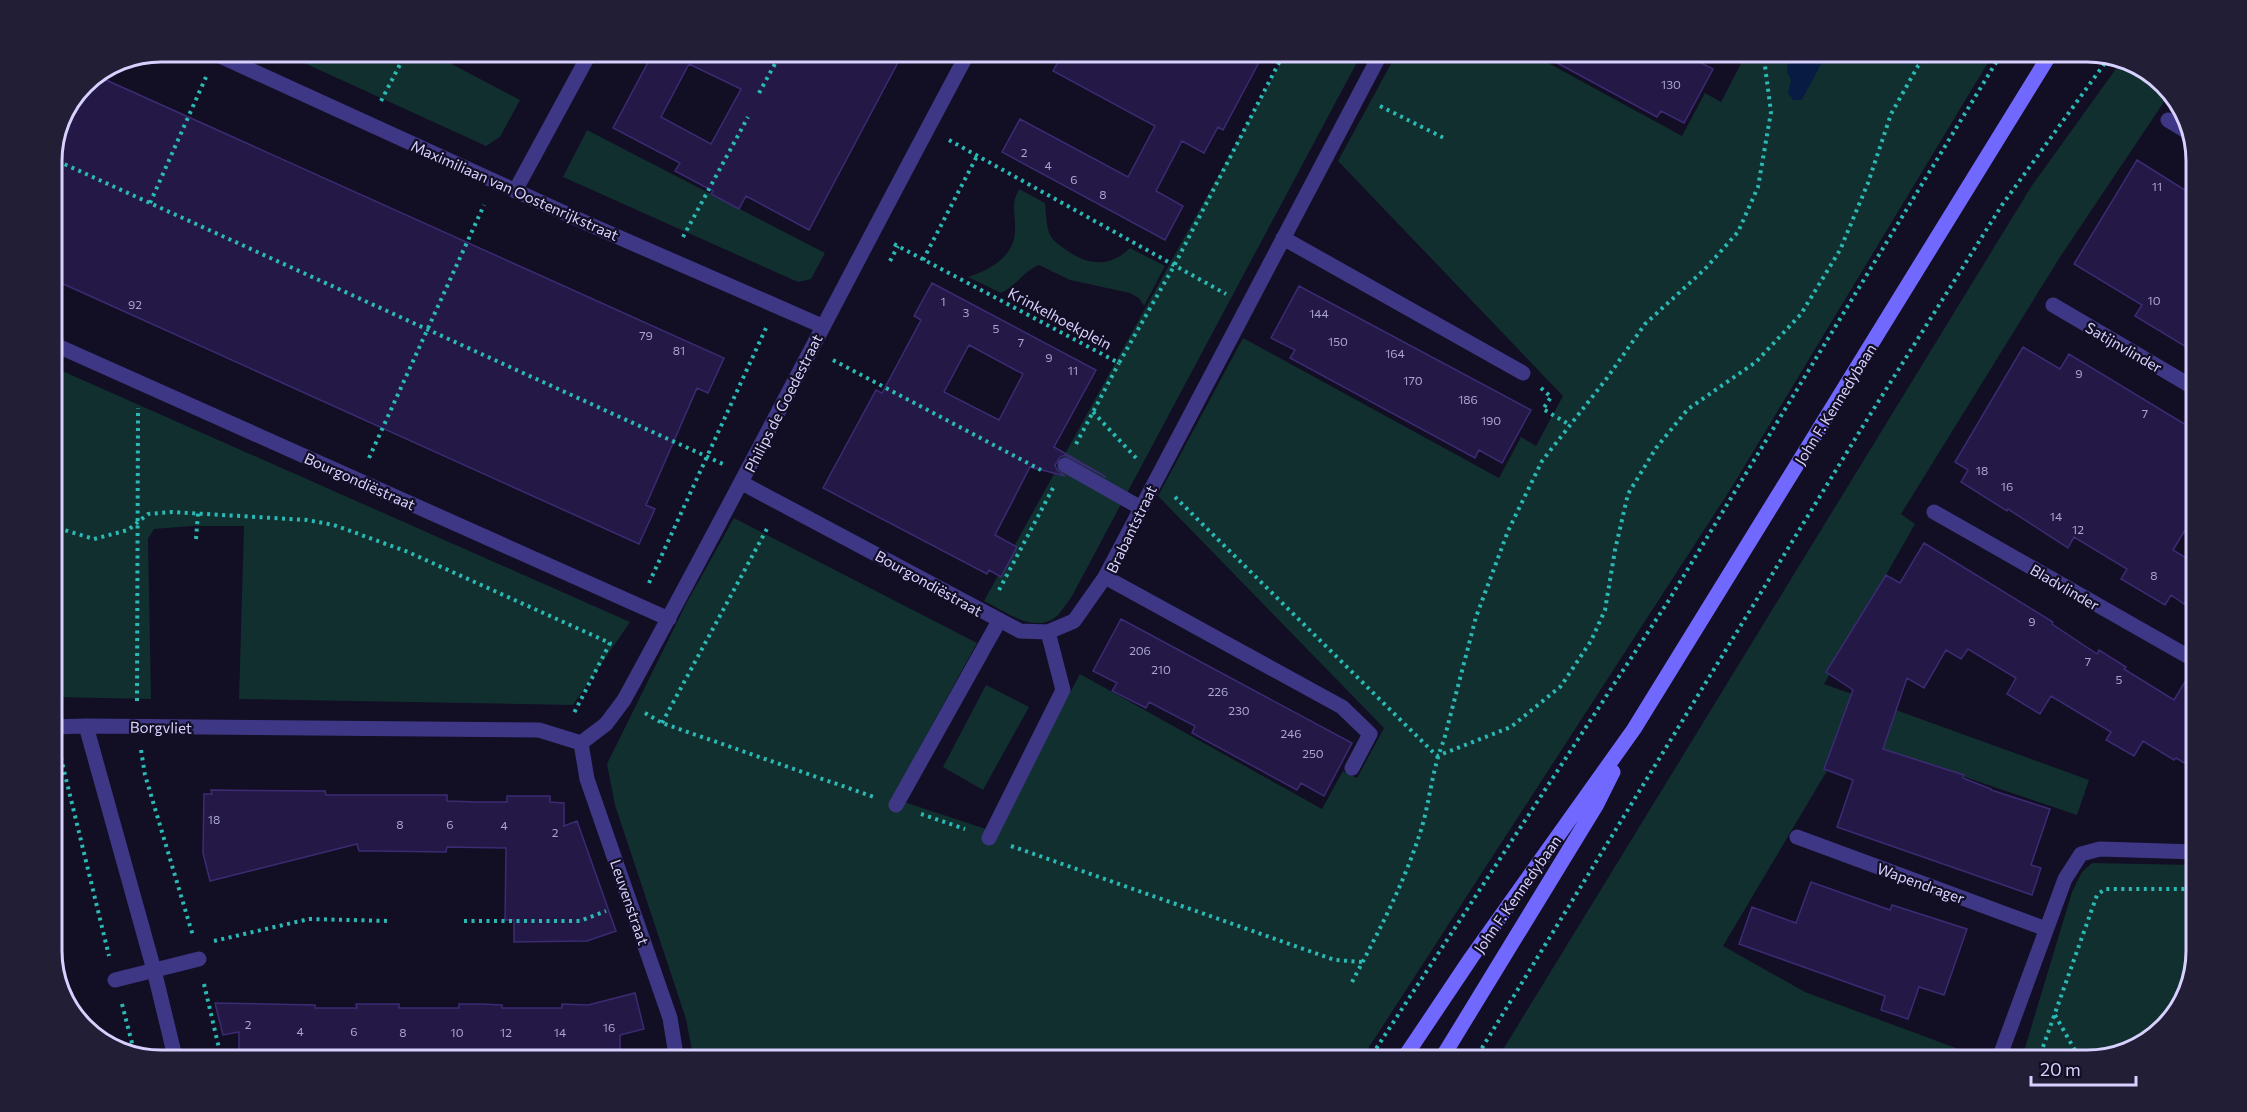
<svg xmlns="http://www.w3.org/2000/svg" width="2247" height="1112" font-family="Commissioner,sans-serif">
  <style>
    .green { fill: #112f2e }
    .water { fill: #081c43 }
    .building { fill: #241946; stroke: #3b2b73; stroke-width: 1.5; fill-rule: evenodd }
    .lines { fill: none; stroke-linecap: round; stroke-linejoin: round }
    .path { stroke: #2bb9b5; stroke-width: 4; stroke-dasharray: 3 4.5; stroke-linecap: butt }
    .service { stroke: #3d3785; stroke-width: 15 }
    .minor { stroke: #3d3785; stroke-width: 15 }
    .secondary { stroke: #7168ff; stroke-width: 15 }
    .labels { text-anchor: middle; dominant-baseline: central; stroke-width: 4.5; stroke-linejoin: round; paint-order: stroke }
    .number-label { font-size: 12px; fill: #aba3d1 }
    .street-label { font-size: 15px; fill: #d8d1ff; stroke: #120e24 }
    .rim { fill: none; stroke: #d8d1ff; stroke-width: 3 }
  </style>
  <rect width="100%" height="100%" fill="#120e24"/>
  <!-- green -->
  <path class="green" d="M278,51h149l93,49 -20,37 -14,9z
    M1287,51h76l-291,545c-4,6 -9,13 -14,19 -22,21 -53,-4 -74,-14z
    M1398,51h128l156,85 23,-43 16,9 24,-46 -4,-5h254l-265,439 -370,571h-666l-8,-42 -71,-214 -8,-41 80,-162 47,-84 243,125 -85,155 103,34 85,-158 242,135 21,-38 14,7 27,-50 -226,-232 85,-158 256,140 22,-41 15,9 27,-50 -225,-235z
    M2123,59l12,3 35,31 -110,164 -159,257 14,10 -91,160 265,96 -12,35 -230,-78 -124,209 82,46 175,65 -1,4h-483l535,-874z
    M587,130l238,123 -14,26 -13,3 -235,-105z
    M1019,189l26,14c1,10 1,23 5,32 4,7 12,12 18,16 21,15 43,16 62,-3l35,18 -21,40 -5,-8 -9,-5 -60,-13 -31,-15c-16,6 -22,21 -38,28l-33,-16c22,-7 46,-20 47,-46 1,-18 -5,-24 4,-42z
    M51,366l579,256 -57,83 -334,-6 5,-173h-52l-38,3 -6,10 3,160 -100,-2z
    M986,685l43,22 -46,83 -40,-23z
    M2092,863l104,2v87l-11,48 -38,43 -60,18h-66l51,-169 10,-20z"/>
  <!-- water -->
  <path class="water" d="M1789,51h39l-26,49h-9l-5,-7 3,-13 -4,-8z"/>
  <!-- building -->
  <path class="building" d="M654,51h250l-95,179 -63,-34 -7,13 -28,-15 2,-3 -38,-20 5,-8 -67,-35zM689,64l52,25 -30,55 -50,-27z
    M1064,51h201l-42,79 -5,-3 -14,26 -22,-12 -26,50 27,15 -18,34 -163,-88 18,-33 108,58 27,-51 -102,-55z
    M1535,51h144l34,18 -29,54 -23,-12 -4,6z
    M95,75l629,283 -16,35 -11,-5 -51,117 9,4 -16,35 -549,-248 -29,-13h-10v-129l32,-71z
    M2137,160l59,37v156l-61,-37 7,-11 -68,-41z
    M932,283l164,87 -42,77 52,30 -41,-22 -5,2 -5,8 2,5 8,6 -35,-9 -35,68 22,12 -16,30 -12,-7 -2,4 -164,-86 53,-98 6,3 39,-73 -7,-4zM969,345l54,29 -24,46 -55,-28z
    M1299,286l232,124 -29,53 -23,-13 -4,8 -185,-100 5,-8 -24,-12z
    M2023,347l37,22 9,-15 127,77v81l-23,38 23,14v19l-12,21 -13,-9 -6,10 -44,-26 6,-10 -53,-32 -6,11 -60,-39 -1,2 -46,-29 7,-12 -13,-8z
    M1924,543l129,79 -1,2 45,30 2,-4 27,17 -2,2 50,31 18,-30 4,1v99l-20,-12 -2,2 -31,-19 -9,15 -28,-16 5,-8 -60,-36 -11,18 -33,-20 9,-16 -48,-29 -7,10 -15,-9 -22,38 -17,-10 -24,71 81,26 -1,3 28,11v1l59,19 -19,56 10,3 -9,27 -195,-68 16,-47 -29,-11 29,-79 -27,-18 60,-97 14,8z
    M1121,619l231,124 -28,53 -23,-13 -4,7 -105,-57 3,-7 -46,-24 -3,6 -34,-17 5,-8 -24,-12z
    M211,790l114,1 1,4h121v6l30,1h30v-6h43v6l14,1v23l13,-5 39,110 -29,10 -73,1v-22h-9l1,-72 -59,-1 -1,5 -73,-1h-14l-2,-7 -147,37 -7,-28 1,-59h8z
    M1811,882l79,28 2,-5 75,24 -23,66 -25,-8 -11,32 -27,-9 4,-14 -146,-52 13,-37 44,16z
    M635,993l9,36 -24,6v20h-15v6h-43v-6h-60l1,6h-44v-6h-59l-1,6 -43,-1 1,-5 -30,-1h-30v6h-43v-6h-15v-22l-16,3 -8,-32 100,2v3h42l-1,-4h43v4h60v-4h23l20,1v3h60v-4l26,1z"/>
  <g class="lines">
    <!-- path -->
    <path class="path" d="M759,93l23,-42
      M381,101l26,-50
      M1380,106l66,33
      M949,140l277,154
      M51,158l672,306
      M150,203l56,-126
      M683,237l65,-120
      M894,244l225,119 55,-97 111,-215
      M923,260l54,-104
      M890,261l8,-15
      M833,360l208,110
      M1541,388l10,9 -8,12 27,16
      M1093,412l45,48
      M1076,444l43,-81
      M369,458l115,-253
      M1175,497l262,259 74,-29 50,-41 30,-45 14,-31 10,-60 13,-56 28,-46 32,-39 68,-47 45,-48 39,-64 28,-67 23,-69 27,-48 14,-15
      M51,526l43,13 34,-9 20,-16 24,-2 135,8 27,5 74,27 202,91 -36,70
      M196,539l2,-26
      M649,583l117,-255
      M999,590l54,-102
      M137,701l1,-293
      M645,713l17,10 212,74
      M662,723l107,-198
      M59,750l50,206
      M141,750l4,25 48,161
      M921,814l44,15
      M1011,846l324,114 28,2
      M464,921h116l26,-10
      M214,941l95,-22 81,2
      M1352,982c26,-49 52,-98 69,-152 9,-29 11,-61 23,-90l32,-123 32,-86 34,-70 65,-83 38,-54 60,-55 33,-37 20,-45 13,-75 -8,-61
      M204,984l18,77
      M122,1004l13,51
      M2055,1015l26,46
      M1368,1061l301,-461 334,-549
      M1474,1061l389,-635 139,-221 108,-149
      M2038,1061l59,-166 8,-6h91"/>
    <!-- service -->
    <path class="service" d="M1065,465l76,43
      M896,805l103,-184
      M989,838l74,-148 -15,-58
      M115,980l84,-21"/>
    <!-- minor -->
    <path class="minor" d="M209,51l384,175 229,100
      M2168,120l20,12
      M515,191l76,-140
      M1283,238l240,135
      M2053,305l143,84
      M51,343l618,276
      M742,483l278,148 28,1 26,-11 31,-44
      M1934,512l262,149
      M51,727l35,-1
      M581,743l25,-19 18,-24c118,-215 229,-433 345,-649
      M581,743l6,36 83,239 7,43
      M1352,768l18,-34 -28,-27 -237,-130 277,-526
      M1797,837l249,92
      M176,1061l-22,-91 -68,-244 453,4 42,13
      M1998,1061l67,-182 16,-25 19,-5 96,3"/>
    <!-- secondary -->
    <path class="secondary" d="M1402,1061l69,-103 163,-229 418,-678
      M1440,1061l157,-257 16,-32"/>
  </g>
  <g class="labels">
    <!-- number labels -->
    <g class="number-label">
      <text x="1671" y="84">130</text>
      <text x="1024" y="152">2</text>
      <text x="1048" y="165">4</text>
      <text x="1074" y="179">6</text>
      <text x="2157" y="186">11</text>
      <text x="1103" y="194">8</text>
      <text x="2154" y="300">10</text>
      <text x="943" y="301">1</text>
      <text x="135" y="304">92</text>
      <text x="966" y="312">3</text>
      <text x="1319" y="313">144</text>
      <text x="996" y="328">5</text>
      <text x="646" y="335">79</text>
      <text x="1338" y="341">150</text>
      <text x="1021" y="342">7</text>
      <text x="679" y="350">81</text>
      <text x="1395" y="353">164</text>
      <text x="1049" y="357">9</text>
      <text x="1073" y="370">11</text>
      <text x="2079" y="373">9</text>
      <text x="1413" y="380">170</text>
      <text x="1468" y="399">186</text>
      <text x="2145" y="413">7</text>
      <text x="1491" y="420">190</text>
      <text x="1982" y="470">18</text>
      <text x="2007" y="486">16</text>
      <text x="2056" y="516">14</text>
      <text x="2078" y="529">12</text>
      <text x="2154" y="575">8</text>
      <text x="2032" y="621">9</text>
      <text x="1140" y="650">206</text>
      <text x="2088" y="661">7</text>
      <text x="1161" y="669">210</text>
      <text x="2119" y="679">5</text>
      <text x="1218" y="691">226</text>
      <text x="1239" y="710">230</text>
      <text x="1291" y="733">246</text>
      <text x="1313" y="753">250</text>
      <text x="214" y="819">18</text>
      <text x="400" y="824">8</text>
      <text x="450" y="824">6</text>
      <text x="504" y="825">4</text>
      <text x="555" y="832">2</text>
      <text x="248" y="1024">2</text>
      <text x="609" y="1027">16</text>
      <text x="300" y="1031">4</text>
      <text x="354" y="1031">6</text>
      <text x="403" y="1032">8</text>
      <text x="457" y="1032">10</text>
      <text x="506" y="1032">12</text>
      <text x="560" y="1032">14</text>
    </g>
    <!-- street labels -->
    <g class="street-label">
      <text transform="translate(515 190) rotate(24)">Maximiliaan van Oostenrijkstraat</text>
      <text transform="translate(1060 318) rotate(28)">Krinkelhoekplein</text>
      <text transform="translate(2124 347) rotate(30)">Satijnvlinder</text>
      <text transform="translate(783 403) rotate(-63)">Philips de Goedestraat</text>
      <text transform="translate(1835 404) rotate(-58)">John F. Kennedybaan</text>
      <text transform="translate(360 481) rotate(24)">Bourgondiëstraat</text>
      <text transform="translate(1131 529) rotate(-64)">Brabantstraat</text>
      <text transform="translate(929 583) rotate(29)">Bourgondiëstraat</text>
      <text transform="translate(2065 587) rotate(30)">Bladvlinder</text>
      <text transform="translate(161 727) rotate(1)">Borgvliet</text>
      <text transform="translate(1921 883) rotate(20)">Wapendrager</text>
      <text transform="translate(1517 894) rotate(-55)">John F. Kennedybaan</text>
      <text transform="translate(630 902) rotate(71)">Leuvenstraat</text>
    </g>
  </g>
  <!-- crop -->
  <path d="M0 0H2247V1112H0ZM161 62H2087A99 99 0 0 1 2186 161V951A99 99 0 0 1 2087 1050H161A99 99 0 0 1 62 951V161A99 99 0 0 1 161 62Z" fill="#221e36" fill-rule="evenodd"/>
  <path class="rim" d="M161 62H2087A99 99 0 0 1 2186 161V951A99 99 0 0 1 2087 1050H161A99 99 0 0 1 62 951V161A99 99 0 0 1 161 62Z"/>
  <!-- scale -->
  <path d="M2031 1076v9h105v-9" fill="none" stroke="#d8d1ff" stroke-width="3"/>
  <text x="2040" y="1076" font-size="18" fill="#d8d1ff" stroke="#120e24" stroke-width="4.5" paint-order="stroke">20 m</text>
</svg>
